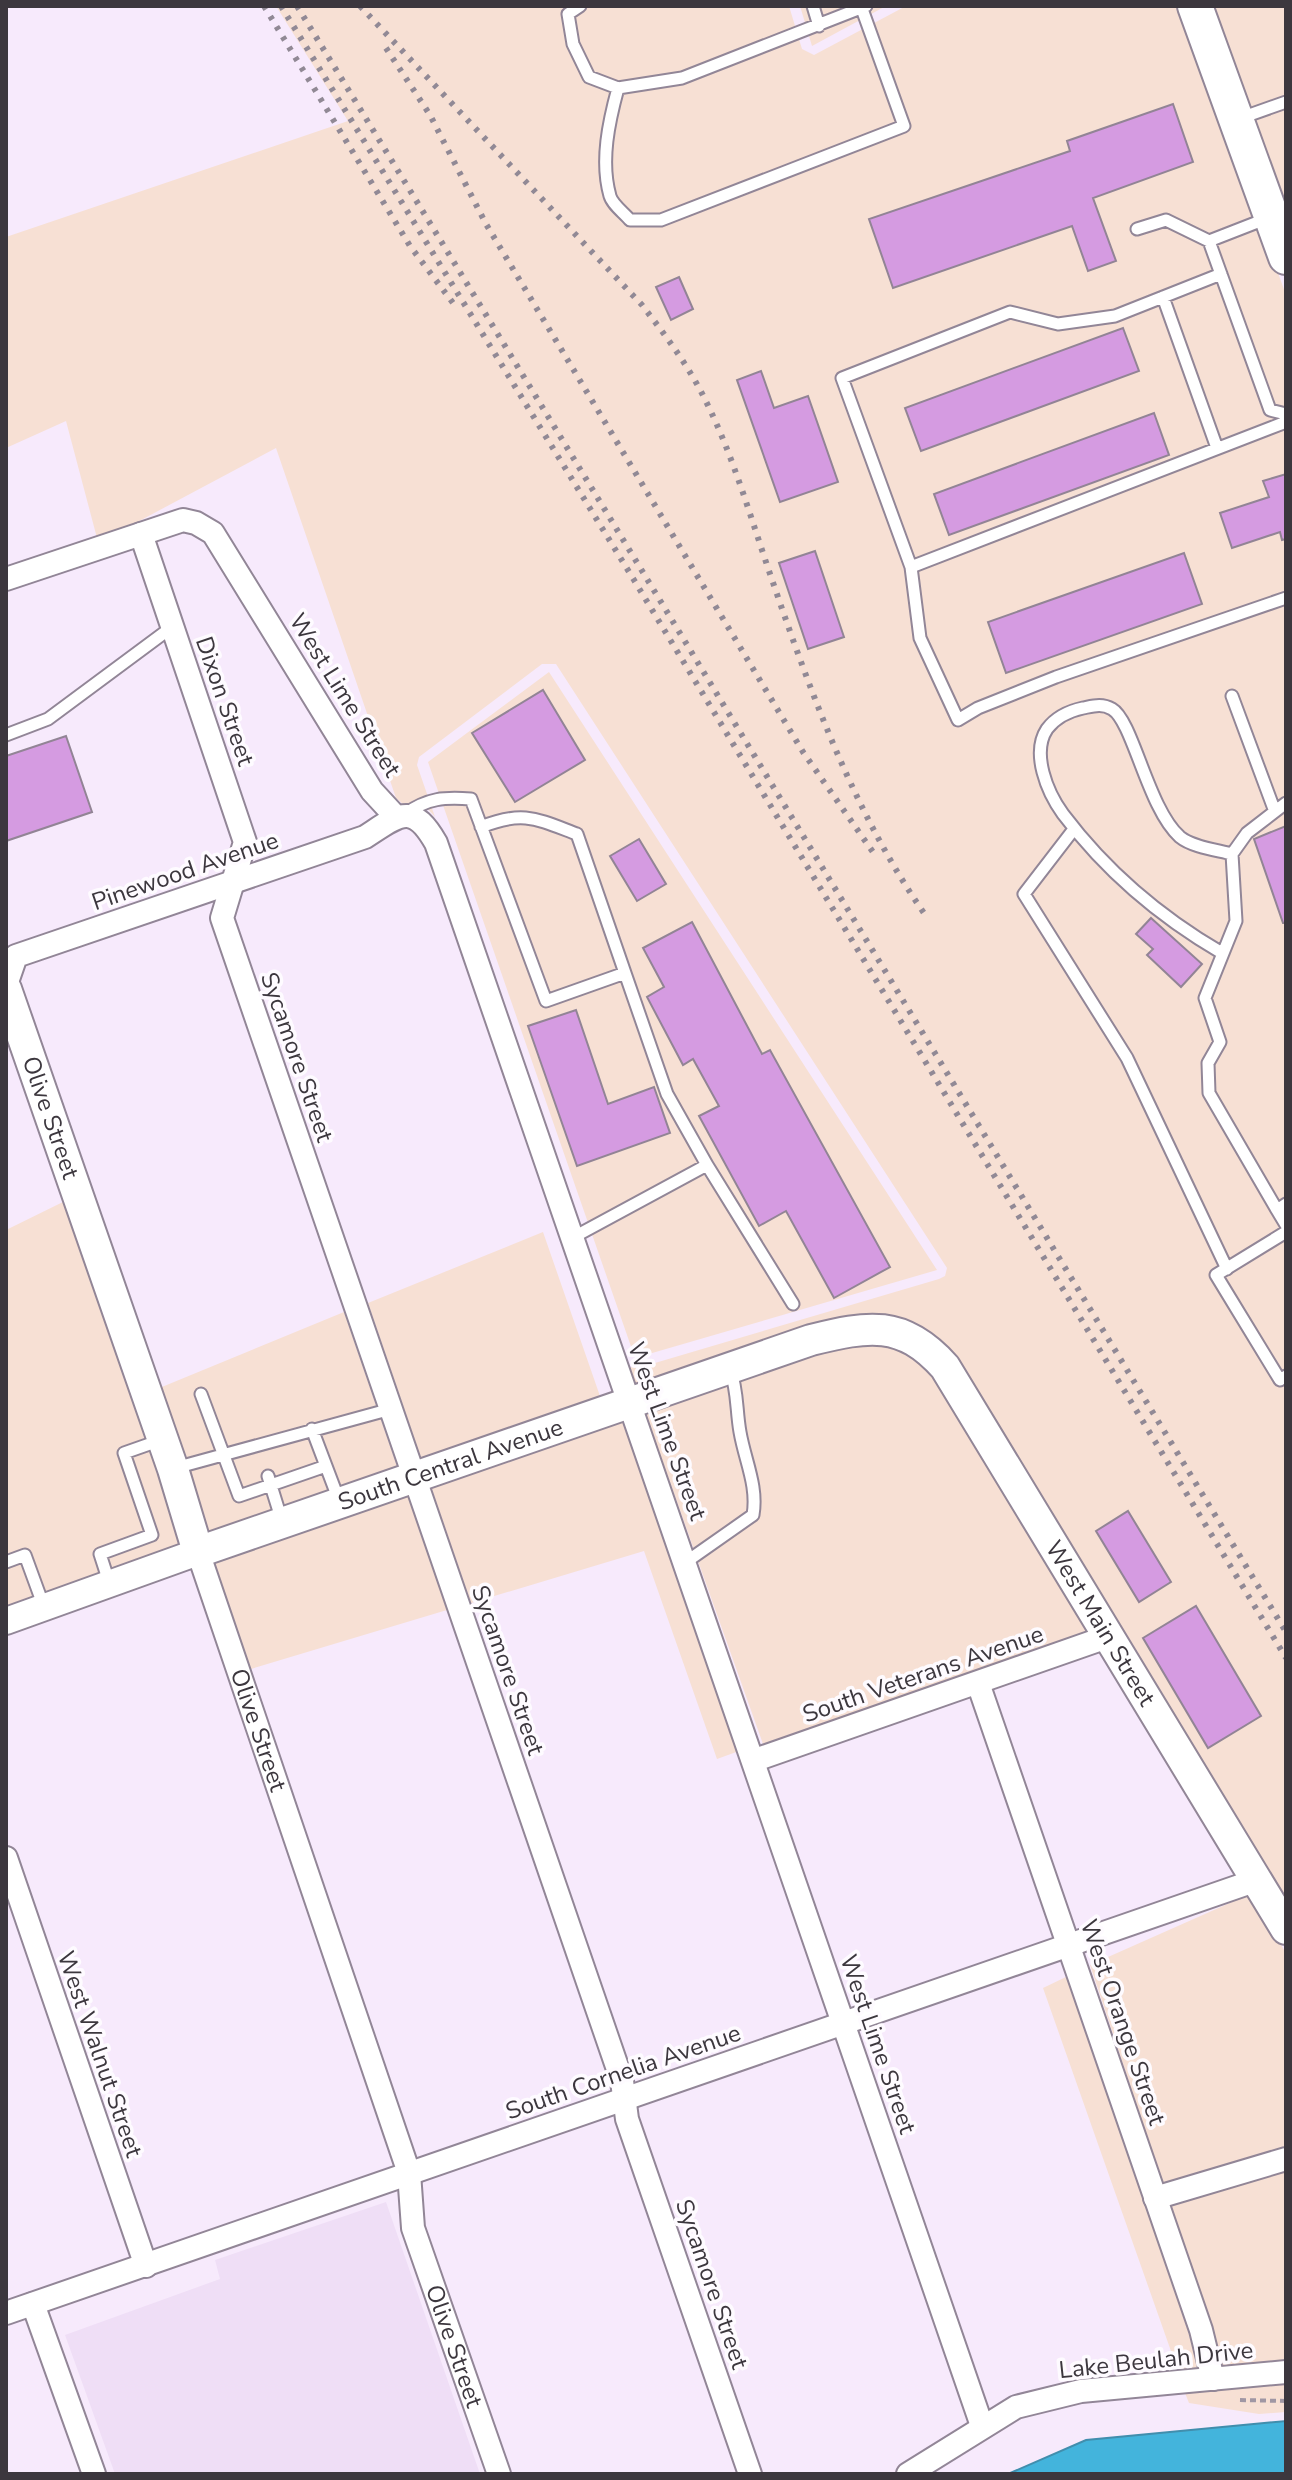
<svg xmlns="http://www.w3.org/2000/svg" width="1292" height="2480" font-family="'Nunito Sans',sans-serif">
  <style>
    .commercial { fill: #f7e0d4 }
    .built { fill: #efdef6 }
    .water { fill: #43b4dc; stroke: #418ead; stroke-width: 2 }
    .building { fill: #d59be1; stroke: #928495; stroke-width: 2 }
    .lines { fill: none; stroke-linecap: round; stroke-linejoin: round }
    .service-casing { stroke: #928697; stroke-width: 15 }
    .minor-casing { stroke: #928697; stroke-width: 26 }
    .tertiary-casing { stroke: #928697; stroke-width: 30 }
    .secondary-casing { stroke: #928697; stroke-width: 34 }
    .primary-casing { stroke: #928697; stroke-width: 38 }
    .path { stroke: #a097a4; stroke-width: 4; stroke-dasharray: 6 4; stroke-linecap: butt }
    .service { stroke: #fff; stroke-width: 11 }
    .minor { stroke: #fff; stroke-width: 22 }
    .tertiary { stroke: #fff; stroke-width: 26 }
    .secondary { stroke: #fff; stroke-width: 30 }
    .primary { stroke: #fff; stroke-width: 34 }
    .rail { stroke: #918995; stroke-width: 6; stroke-dasharray: 4 8; stroke-linecap: butt }
    .labels { text-anchor: middle; dominant-baseline: central; stroke-width: 7; stroke-linejoin: round; paint-order: stroke }
    .street-label { font-size: 24px; fill: #3c373e; stroke: #fefbff }
  </style>
  <rect width="100%" height="100%" fill="#f7eafc"/>
  <!-- commercial -->
  <path class="commercial" d="M276,6h513l13,43 12,6 92,-49h276l104,289v1610l-373,-578 -277,61 -7,-21 9,1 301,-89 6,-3 2,-8 -391,-604h-14l-123,93 -2,8 18,52 -8,-9 -24,-4 -7,-6 -120,-350 -148,79 -31,11 -31,-117 -60,27v-211l342,-116z
    M800,6h86l-74,40z
    M1209,6h77v213z
    M549,672l388,598 -302,88 -207,-596z
    M67,1200l116,347 -177,62v-379z
    M543,1232l58,167 -178,65 -55,-161z
    M344,1312l55,160 -193,66 -49,-149z
    M855,1341l38,2 41,31 155,258 -326,112 -119,-335z
    M621,1418l118,333 -22,8 -73,-208 -173,52 -41,-119z
    M407,1493l40,117 -196,59 -38,-110z
    M1250,1894l36,59v194l-123,37 -73,-219z
    M1068,1976l121,358 9,35 -20,2 -135,-383z
    M1286,2170v191l-63,6 -52,-162z
    M1286,2384v28l-27,2 -70,-11 -4,-10z"/>
  <!-- built -->
  <path class="built" d="M386,2202l94,272h-365l-50,-139 155,-56 -5,-19z"/>
  <!-- water -->
  <path class="water" d="M1286,2421v53h-278l78,-34z"/>
  <!-- building -->
  <path class="building" d="M1173,104l20,58 -100,36 23,63 -28,10 -16,-45 -179,62 -24,-69 201,-68 -3,-10z
    M679,277l14,32 -22,11 -15,-33z
    M1123,328l16,43 -218,80 -16,-43z
    M761,371l13,37 34,-12 30,86 -58,20 -43,-122z
    M1154,413l15,42 -220,80 -15,-41z
    M1286,474v65l-4,1 -2,-8 -48,16 -12,-35 49,-16 -6,-16z
    M815,551l29,86 -36,12 -29,-86z
    M1184,553l18,51 -196,69 -18,-51z
    M543,690l42,70 -70,42 -43,-69z
    M66,736l26,76 -86,29v-85z
    M1286,826v97h-3l-29,-84z
    M639,839l27,45 -29,17 -27,-45z
    M1151,918l51,46 -21,23 -34,-32 6,-6 -17,-15z
    M692,922l70,132 8,-4 120,217 -56,31 -48,-87 -27,15 -60,-110 20,-10 -26,-47 -10,6 -36,-68 17,-10 -21,-39z
    M576,1010l32,94 46,-17 16,46 -93,33 -49,-140z
    M1128,1511l43,71 -32,20 -43,-71z
    M1196,1606l65,110 -53,32 -65,-110z"/>
  <g class="lines">
    <!-- service casing -->
    <g class="service-casing">
      <path id="service" d="M580,6l-12,8 5,30 16,33 29,11 64,-10 184,-72
        M813,6l6,20
        M618,88c-9,33 -18,73 -8,108 2,8 14,17 20,24h31l243,-94 -42,-117
        M1238,119l48,-17
        M1137,229l29,-9 43,21 61,169 16,4
        M1209,241l59,-23
        M1163,297l54,151
        M1286,422l-375,145 9,71 38,82 20,-12 78,-31 230,-79
        M911,567l-69,-189 168,-66 48,12 57,-8 106,-42
        M1232,696l42,113
        M6,735l42,-16 124,-92
        M1286,803l-39,30 -15,21 4,67 -31,77 15,44 -12,21 1,30 68,117 9,-6
        M405,814c23,-16 39,-17 66,-15l75,202 79,-28 -48,-139c-40,-15 -54,-24 -96,-7
        M1074,829l-50,65 103,164 100,211
        M1222,953c-62,-36 -116,-82 -159,-139 -16,-22 -32,-61 -16,-85 9,-12 22,-18 36,-21 10,-2 19,-5 29,1 21,12 36,100 68,128 12,10 37,13 52,17
        M625,973l42,121 40,71
        M1277,1210l9,15
        M1286,1232l-70,43 64,105 6,-4
        M572,1238l135,-73 86,139
        M201,1394l38,102 87,-30 -14,-37
        M326,1466l14,37
        M175,1468l216,-59
        M268,1476l14,45
        M6,1562l19,-7 19,52
        M686,1562l67,-47c5,-29 -8,-54 -13,-83 -4,-22 -2,-41 -10,-63
        M110,1585l-10,-31 52,-19 -28,-82 37,-13"/>
    </g>
    <!-- minor casing -->
    <g class="minor-casing">
      <g id="minor">
        <path d="M141,534l104,308 -23,76 400,1163 5,38 123,355"/>
        <path d="M6,579l177,-59 13,3 17,10 159,258 24,26"/>
        <path d="M6,985l10,-29 349,-119c34,-22 47,-36 71,6l546,1583"/>
        <path id="s1" d="M198,1552l211,621 4,55 86,246"/>
        <path d="M978,1683l223,647 12,49"/>
        <path d="M755,1760l352,-123"/>
        <path d="M6,1858l140,408"/>
        <path d="M1155,2198l131,-39"/>
        <path d="M33,2304l61,170"/>
        <path d="M6,2313l1251,-433"/>
        <path d="M908,2474l108,-67 65,-16 205,-19"/>
      </g>
    </g>
    <!-- tertiary casing -->
    <g class="tertiary-casing">
      <path id="tertiary" d="M6,1621l192,-69"/>
    </g>
    <!-- secondary casing -->
    <g class="secondary-casing">
      <g id="secondary">
        <path id="s2" d="M6,989l167,480 25,83 613,-212c57,-14 91,-21 134,27l341,562"/>
      </g>
    </g>
    <!-- primary casing -->
    <g class="primary-casing">
      <path id="primary" d="M1195,6l91,251"/>
    </g>
    <!-- path -->
    <path class="path" d="M1240,2400l46,1"/>
    <!-- service -->
    <use href="#service" class="service"/>
    <!-- minor -->
    <use href="#minor" class="minor"/>
    <!-- tertiary -->
    <use href="#tertiary" class="tertiary"/>
    <!-- secondary -->
    <use href="#secondary" class="secondary"/>
    <!-- primary -->
    <use href="#primary" class="primary"/>
    <!-- rail -->
    <path class="rail" d="M264,6l146,240 43,57
      M281,6l353,574 652,1078
      M297,6c332,541 660,1084 989,1626
      M360,6l282,299c20,26 40,52 56,81 31,57 49,120 70,182 41,120 85,244 158,348
      M386,48l44,67 56,109 317,528 72,103"/>
  </g>
  <g class="labels">
    <!-- street labels -->
    <g class="street-label">
      <text transform="translate(345 695) rotate(58)">West Lime Street</text>
      <text transform="translate(225 701) rotate(71)">Dixon Street</text>
      <text transform="translate(185 871) rotate(-19)">Pinewood Avenue</text>
      <text transform="translate(297 1057) rotate(71)">Sycamore Street</text>
      <text stroke="none"><textPath href="#s2" startOffset="136">Olive Street</textPath></text>
      <text transform="translate(667 1431) rotate(70)">West Lime Street</text>
      <text stroke="none"><textPath href="#s2" startOffset="862">South Central Avenue</textPath></text>
      <text stroke="none"><textPath href="#s2" startOffset="1690">West Main Street</textPath></text>
      <text transform="translate(508 1670) rotate(71)">Sycamore Street</text>
      <text transform="translate(923 1674) rotate(-19)">South Veterans Avenue</text>
      <text stroke="none"><textPath href="#s1" startOffset="188">Olive Street</textPath></text>
      <text transform="translate(1123 2022) rotate(71)">West Orange Street</text>
      <text transform="translate(878 2044) rotate(71)">West Lime Street</text>
      <text transform="translate(100 2054) rotate(71)">West Walnut Street</text>
      <text transform="translate(623 2072) rotate(-19)">South Cornelia Avenue</text>
      <text transform="translate(712 2284) rotate(71)">Sycamore Street</text>
      <text stroke="none"><textPath href="#s1" startOffset="836">Olive Street</textPath></text>
      <text transform="translate(1156 2360) rotate(-6)">Lake Beulah Drive</text>
    </g>
  </g>
  <!-- border -->
  <rect width="1292" height="2480" fill="none" stroke="#3c373e" stroke-width="16"/>
</svg>
